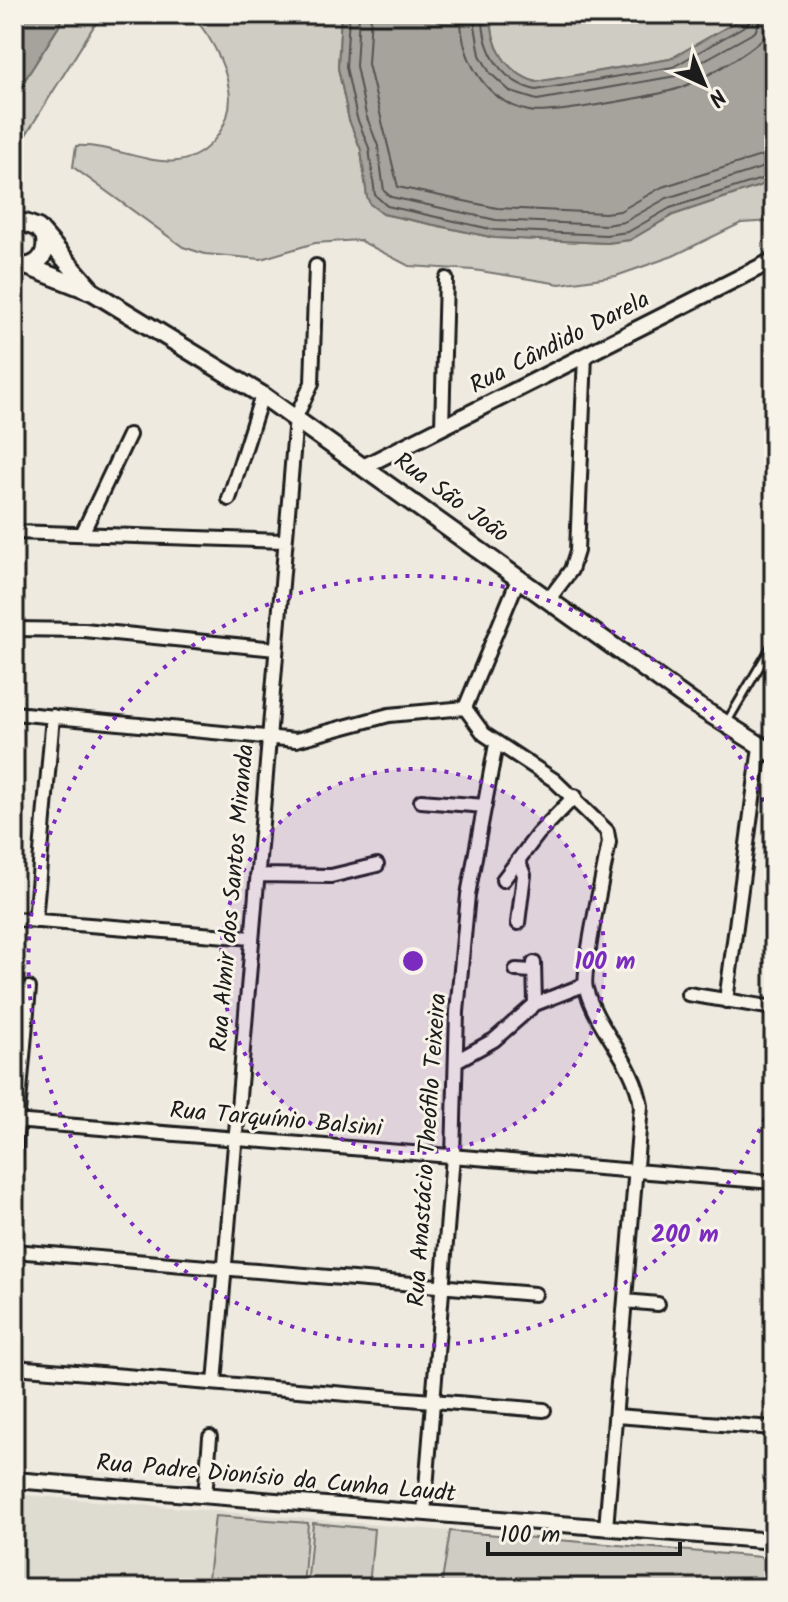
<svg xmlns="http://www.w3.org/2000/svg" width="788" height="1602" font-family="Kalam,sans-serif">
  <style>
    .built { fill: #dedbd1 }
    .green { fill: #cfccc3; stroke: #767470; stroke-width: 2 }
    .water { fill: #a6a39d; stroke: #6f6d69; stroke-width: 2 }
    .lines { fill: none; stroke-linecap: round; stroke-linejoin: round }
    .shore { stroke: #535250; stroke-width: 2 }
    .service-casing { stroke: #1c1c1c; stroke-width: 12 }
    .minor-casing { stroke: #1c1c1c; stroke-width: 18 }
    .tertiary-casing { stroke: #1c1c1c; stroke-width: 20 }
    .secondary-casing { stroke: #1c1c1c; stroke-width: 22 }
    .service { stroke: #f7f3e8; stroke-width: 6 }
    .minor { stroke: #f7f3e8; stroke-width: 12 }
    .tertiary { stroke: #f7f3e8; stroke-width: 14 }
    .secondary { stroke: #f7f3e8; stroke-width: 16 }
    .ring { fill: none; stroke: #7b2cbf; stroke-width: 4; stroke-dasharray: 4 8 }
    .labels { text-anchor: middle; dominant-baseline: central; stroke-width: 6; stroke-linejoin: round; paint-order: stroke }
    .street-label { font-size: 24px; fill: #1c1c1c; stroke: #f7f3e8 }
    .centre { fill: #7b2cbf; stroke: #f7f3e8; stroke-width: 4 }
    .ring-label { font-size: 24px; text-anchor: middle; font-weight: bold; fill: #7b2cbf; stroke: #f7f3e8; stroke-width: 6; stroke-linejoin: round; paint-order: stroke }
  </style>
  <rect width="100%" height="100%" fill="#eeeae0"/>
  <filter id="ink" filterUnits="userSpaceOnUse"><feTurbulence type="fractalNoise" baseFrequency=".0125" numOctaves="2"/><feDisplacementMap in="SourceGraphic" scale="16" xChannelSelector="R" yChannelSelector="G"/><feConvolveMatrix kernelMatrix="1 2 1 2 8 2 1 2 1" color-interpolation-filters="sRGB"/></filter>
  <g filter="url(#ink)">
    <!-- built -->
    <path class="built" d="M14,1494l436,37 -9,57h-427z"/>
    <!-- green -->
    <path class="green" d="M63,14h43l-12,12 -80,128v-57l45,-71z
      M188,14h153l-3,54 11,52 12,30 6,47 16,17 112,24 112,5 23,-3 43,-25 101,-34v40l-33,2 -68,33 -57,20 -56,8 -86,-14 -65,-4 -50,-26 -44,3 -54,16 -56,-5 -22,-7 -110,-80 3,-21c51,-3 103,43 142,-11 10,-15 14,-29 11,-46 -4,-25 -21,-61 -41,-75z
      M491,14h259l-80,45 -134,23c-31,-10 -46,-36 -45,-68z
      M215,1516l93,7 -5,65h-96z
      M313,1523l61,6 -5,59h-62z
      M450,1531l324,27v30h-333z"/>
    <!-- water -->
    <path class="water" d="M14,14h49l-4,12 -45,71z
      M341,14h150c0,32 14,58 45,68l134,-23 80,-45h24v167l-101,34 -43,25 -23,3 -112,-5 -112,-24 -13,-10 -3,-7 -6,-47 -12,-30 -11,-52z"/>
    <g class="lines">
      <!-- shore -->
      <path class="shore" d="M349,14l-3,53 11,51 12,30 6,47 12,11 108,24 111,5 22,-3 42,-24 104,-33
        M359,14l-3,52 10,49 12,31 6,45 7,6 105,23 110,5 18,-3 43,-24 107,-34
        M371,14l-3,50 30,123 99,21 108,5 15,-2 42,-24 112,-35
        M461,14c-1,43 23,87 68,97 18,5 131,-16 151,-23 23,-9 87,-43 94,-65
        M473,14l7,41 10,18 21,19 26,8 139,-24 79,-44 8,-18
        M483,14c-1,36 18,68 53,76l137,-23 75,-43 5,-10"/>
      <!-- service casing -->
      <g class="service-casing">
        <path id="service" d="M727,722l47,-80"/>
      </g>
      <!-- minor casing -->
      <g class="minor-casing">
        <path id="minor" d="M442,427l4,-148
          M229,499l33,-104
          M14,532l271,9
          M82,534l47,-99
          M549,599l22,-29 6,-19 8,-196
          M14,629l70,1 192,19
          M465,708l54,-131
          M14,713l282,27 93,-25 76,-7 19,26 70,46 53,51 2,11c-4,25 -28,130 -23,147 12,43 49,73 55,117l-35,422
          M421,801l64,5
          M518,860l6,15 -6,48
          M257,875l74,1 46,-11
          M503,880l35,-46 37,-38
          M14,919l238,19
          M35,921l18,-205
          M534,963l1,41
          M516,970l17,1
          M688,994l86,14
          M726,1001l34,-254
          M456,1061l38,-21 41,-36 49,-19
          M14,1121l760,61
          M14,1160l15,-172
          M14,1251l521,43
          M625,1301l33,3
          M14,1367l530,43
          M215,1383l81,-966 16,-34 4,-117
          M616,1416l158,12
          M205,1496l5,-59
          M424,1513l29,-357 4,-144 11,-117 28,-151"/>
      </g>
      <!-- tertiary casing -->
      <g class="tertiary-casing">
        <path id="tertiary" d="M365,466l409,-206
          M14,1480l760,61"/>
      </g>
      <!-- secondary casing -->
      <g class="secondary-casing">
        <path id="secondary" d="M14,226l11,-3 13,5 51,59
          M14,265c19,6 34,-6 31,-26
          M29,267l64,25 169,103 429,307 83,52"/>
      </g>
      <!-- service -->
      <use href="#service" class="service"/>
      <!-- minor -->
      <use href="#minor" class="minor"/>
      <!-- tertiary -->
      <use href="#tertiary" class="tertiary"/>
      <!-- secondary -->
      <use href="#secondary" class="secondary"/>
    </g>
  </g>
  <!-- distance rings -->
  <circle cx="413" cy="961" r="192" fill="#7b2cbf" fill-opacity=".12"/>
  <g class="ring">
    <circle cx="413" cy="961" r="192"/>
    <path d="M774 1096A385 385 0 1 1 774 826"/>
  </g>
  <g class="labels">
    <!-- street labels -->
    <g class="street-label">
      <text transform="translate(560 343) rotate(-27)">Rua Cândido Darela</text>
      <text transform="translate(451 498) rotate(36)">Rua São João</text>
      <text transform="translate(233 898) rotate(-85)">Rua Almir dos Santos Miranda</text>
      <text transform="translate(276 1120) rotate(5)">Rua Tarquínio Balsini</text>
      <text transform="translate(428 1150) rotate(-86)">Rua Anastácio Theófilo Teixeira</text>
      <text transform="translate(276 1479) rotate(5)">Rua Padre Dionísio da Cunha Laudt</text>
    </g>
  </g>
  <circle cx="413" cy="961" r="12" class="centre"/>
  <g class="ring-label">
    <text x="605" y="969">100 m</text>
    <text x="685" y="1242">200 m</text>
  </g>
  <!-- margin -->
  <rect width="788" height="1602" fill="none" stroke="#f7f3e8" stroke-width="48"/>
  <rect x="24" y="24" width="740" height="1554" fill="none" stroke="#1c1c1c" stroke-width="3" filter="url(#ink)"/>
  <!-- north arrow -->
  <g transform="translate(704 84) rotate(136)" stroke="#f7f3e8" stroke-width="6" paint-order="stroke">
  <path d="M0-6L14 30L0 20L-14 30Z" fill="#1c1c1c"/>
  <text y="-12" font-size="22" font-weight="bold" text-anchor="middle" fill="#1c1c1c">N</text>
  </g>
  <!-- scale -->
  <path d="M488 1542v12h192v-12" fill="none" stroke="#1c1c1c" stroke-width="4"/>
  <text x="500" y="1542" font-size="24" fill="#1c1c1c" stroke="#f7f3e8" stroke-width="6" paint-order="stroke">100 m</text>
</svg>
